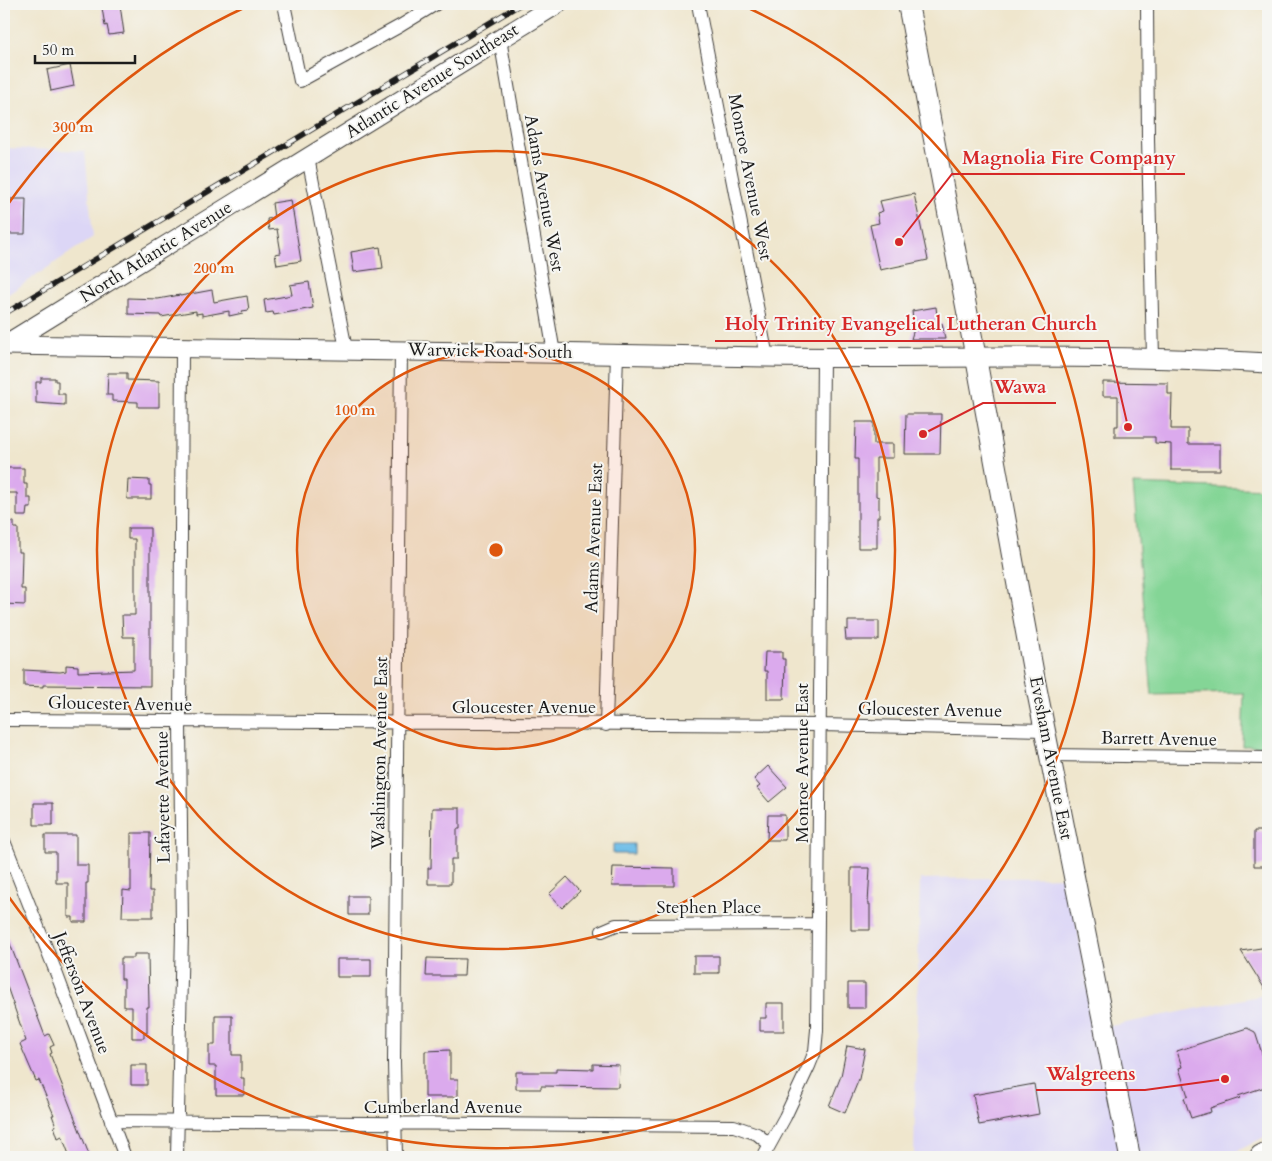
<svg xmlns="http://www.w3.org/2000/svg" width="1272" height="1161" font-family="Cardo,serif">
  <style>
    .built { fill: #dcd6f6 }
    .green { fill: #84d596; stroke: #507859 }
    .water { fill: #6dbde8; stroke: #446c82 }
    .building { fill: #dbaaed }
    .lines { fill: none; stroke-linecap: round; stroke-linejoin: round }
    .street-casing { stroke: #3c3a37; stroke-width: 14 }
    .secondary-casing { stroke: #3c3a37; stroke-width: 21 }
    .primary-casing { stroke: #3c3a37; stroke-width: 22 }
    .highway-casing { stroke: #3c3a37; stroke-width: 26 }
    .street { stroke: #fff; stroke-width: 12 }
    .secondary { stroke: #fff; stroke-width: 19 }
    .primary { stroke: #fff; stroke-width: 20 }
    .highway { stroke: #fff; stroke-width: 24 }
    .rail-casing { stroke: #1c1c1c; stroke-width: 5.5 }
    .rail { stroke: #f6f6f2; stroke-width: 4; stroke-dasharray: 11; stroke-linecap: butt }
    .ring { fill: none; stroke: #de560d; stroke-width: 2.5 }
    .labels { text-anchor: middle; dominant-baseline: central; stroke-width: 4; stroke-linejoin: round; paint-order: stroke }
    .street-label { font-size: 18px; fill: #1c1c1c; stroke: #f6f6f2 }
    .centre { fill: #de560d; stroke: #f6f6f2; stroke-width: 2.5 }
    .ring-label { font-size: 15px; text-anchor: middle; font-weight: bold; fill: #de560d; stroke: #f6f6f2; stroke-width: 4; stroke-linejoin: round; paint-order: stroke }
    .leader { fill: none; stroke: #d62828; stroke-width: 2 }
    .callout-dot { fill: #d62828; stroke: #f6f6f2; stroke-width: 2 }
    .callout-label { font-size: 19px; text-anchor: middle; font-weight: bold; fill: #d62828; stroke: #f6f6f2; stroke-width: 4; stroke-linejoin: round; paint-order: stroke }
  </style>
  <rect width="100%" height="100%" fill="#f6f6f2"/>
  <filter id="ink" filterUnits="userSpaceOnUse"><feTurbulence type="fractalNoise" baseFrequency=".02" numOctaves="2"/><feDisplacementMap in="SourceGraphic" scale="10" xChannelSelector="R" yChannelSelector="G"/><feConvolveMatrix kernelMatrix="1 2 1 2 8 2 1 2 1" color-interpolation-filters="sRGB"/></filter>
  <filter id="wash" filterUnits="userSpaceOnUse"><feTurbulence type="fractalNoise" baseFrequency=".0096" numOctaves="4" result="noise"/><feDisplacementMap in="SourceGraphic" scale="20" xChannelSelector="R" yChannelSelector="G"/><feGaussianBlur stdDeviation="1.12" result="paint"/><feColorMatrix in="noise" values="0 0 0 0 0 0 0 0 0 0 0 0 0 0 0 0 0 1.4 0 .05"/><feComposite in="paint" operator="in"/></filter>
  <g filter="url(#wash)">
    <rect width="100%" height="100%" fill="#efe6cd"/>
    <!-- built -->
    <path class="built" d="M4,148l81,3 8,86 -89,60z
      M1068,877l28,152 168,-34 4,7v133l-42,22h-312l6,-278z"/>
    <!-- green -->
    <path class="green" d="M1133,484l135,5v257h-26l2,-53 -92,2z"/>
    <!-- water -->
    <path class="water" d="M613,844h21v10h-21z"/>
    <g id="blocks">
      <!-- building -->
      <path class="building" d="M120,5l4,28 -15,2 -2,-10 -2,1 -3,-18z
        M70,65l4,21 -23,5 -4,-21z
        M914,194l14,66 -48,10 -10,-45 9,-2 -2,-10 6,-2 -3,-10z
        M4,199h22l-1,35h-21z
        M291,200l10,61 -24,4 -2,-11 6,-1 -4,-24 -8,1 -2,-11 7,-1 -2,-15z
        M380,247l3,21 -29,4 -3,-20z
        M309,282l4,26 -39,7 -1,-3 -7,1 -2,-13 28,-5 -2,-10z
        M212,290l2,12 33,-6 2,14 -7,1 1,2 -14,3v-5l-27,5v-3l-6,1v-3l-35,6 -1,-2 -32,-1v-16l30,1 22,-4v1z
        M936,307l2,18 4,-2 3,16h-34l3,-10 -2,-18z
        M108,373h19v7l32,1v26h-21v-5l-26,-1v-6h-5z
        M41,378h14v3h3v13h7v11l-29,-2v-21h5z
        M1103,382l65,1v11h4l-1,35h17v15h32v26h-49v-26l-16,-1v-6h-40v-11h3v-30h-15z
        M906,414h35l-1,40h-35z
        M856,422h18v22h19v14h-17v38l3,1v20h-2v31h-19v-89h-3z
        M6,468h18v16h3v14h4v10h-4l-1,8h-9v-23h-11z
        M128,479l21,1v5h2v14h-24z
        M4,521l10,1v6h4v24h4l-1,37h4v16l-21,-1z
        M128,528h22v158l-107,-1v2l-19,-1v-16l36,2 6,-1v-6l12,1v6l56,-2v-33h-11l-1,-22h13v-76h-7z
        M848,621h31v19h-33l-1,-11 3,1z
        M765,652h17v7h3l-1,40h-17v-28h-3z
        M768,766l19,21 -18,15 -12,-14 3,-2 -6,-7z
        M34,803h19v22h-19z
        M432,808h28v21h-3v30h-6v25h-23v-16h3z
        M768,815h17v25h-18z
        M1254,831h14v35h-14z
        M131,833h19l-1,58h4v26h-31l1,-27 8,1z
        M45,835h31v30h12v18h-2v39h-13v-5h-5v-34h-12v-31h-11z
        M613,867l61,1v18h-62z
        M851,868h19l-2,36h2v26h-19z
        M567,877l13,14 -18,17 -13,-14z
        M349,896h19v19h-19z
        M4,928l41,108 4,-2 5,11 -4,2 2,6 -2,1 40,103h-20l-8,-21 -4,2 -4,-12h2l-4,-11h2l-15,-35 -3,1 -16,-37 6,-3 -22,-63z
        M1268,947v47l-27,-43z
        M134,954h14l1,53h-2v26h-3v5h-12v-31h-8v-28h-3v-21h13z
        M694,956h25v17h-25z
        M427,958l38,1 -1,17h-38z
        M337,959h34v18h-34z
        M848,983h17v25h-17z
        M766,1003h18v28h-24v-13h6z
        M215,1015h17v40h9v23h3v17h-28v-29h-7v-21h6z
        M1247,1028l8,4 13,40v14l-30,10 2,2 -30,10 1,4 -20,6 -7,-20 4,-2 -9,-28 3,-1 -5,-16z
        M847,1046l18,3 -6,30 -14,34 -16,-7 12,-30z
        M450,1050v29h8v18h-33v-46z
        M593,1064l26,1 -1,22 -77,-1v3h-25v-17h40v-4l37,1z
        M131,1065h16v20h-16z
        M1034,1084l5,30 -60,11 -6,-30z"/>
    </g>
  </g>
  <g filter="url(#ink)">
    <use href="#blocks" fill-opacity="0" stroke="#3c3a37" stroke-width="1"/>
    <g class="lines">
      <!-- street casing -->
      <g class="street-casing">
        <path id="street" d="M284,4l16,77 100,-55 36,-22
          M698,4l69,353
          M1147,4l1,135 5,219
          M500,39l54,314
          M308,158l38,191
          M4,720l816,5 225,5
          M606,725l11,-372
          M1050,755l218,3
          M4,841l53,134 68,182
          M602,931l14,-6 202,-1
          M111,1121l623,5 23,8 12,10
          M177,1157l5,-225 -2,-210 2,-375
          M396,1157l-2,-95 7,-712
          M763,1157l22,-40 24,-51 6,-15 2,-21 6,-673"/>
      </g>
      <!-- secondary casing -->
      <g class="secondary-casing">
        <path id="secondary" d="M4,345c254,2 508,8 762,12 168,2 335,-4 502,6
          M5,345l552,-341"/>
      </g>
      <!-- primary casing -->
      <g class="primary-casing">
        <path id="primary" d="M908,4l68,354 59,323 95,476"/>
      </g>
      <!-- highway casing -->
      <g class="highway-casing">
        <path id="highway" d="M1262,1157l6,-3"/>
      </g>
      <!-- street -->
      <use href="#street" class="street"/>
      <!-- secondary -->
      <use href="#secondary" class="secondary"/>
      <!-- primary -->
      <use href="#primary" class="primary"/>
      <!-- highway -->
      <use href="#highway" class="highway"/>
      <!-- rail casing -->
      <g class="rail-casing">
        <path id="rail" d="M4,314l517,-310"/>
      </g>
      <!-- rail -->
      <use href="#rail" class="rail"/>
    </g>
  </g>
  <!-- distance rings -->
  <circle cx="496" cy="550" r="199" fill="#de560d" fill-opacity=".12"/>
  <g class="ring">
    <circle cx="496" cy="550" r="199"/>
    <circle cx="496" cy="550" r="399"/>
    <path d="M6 207A598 598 0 0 1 248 6M744 6A598 598 0 1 1 6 893"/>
  </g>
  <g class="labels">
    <!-- street labels -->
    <g class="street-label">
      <text transform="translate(432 81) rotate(-32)">Atlantic Avenue Southeast</text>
      <text transform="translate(750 177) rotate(79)">Monroe Avenue West</text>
      <text transform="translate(544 193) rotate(80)">Adams Avenue West</text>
      <text transform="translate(156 252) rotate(-32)">North Atlantic Avenue</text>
      <text transform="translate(490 351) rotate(1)">Warwick Road South</text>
      <text transform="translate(594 538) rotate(-88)">Adams Avenue East</text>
      <text transform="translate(120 704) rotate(1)">Gloucester Avenue</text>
      <text x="524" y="707">Gloucester Avenue</text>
      <text transform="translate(930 710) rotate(1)">Gloucester Avenue</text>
      <text transform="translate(1159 739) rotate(1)">Barrett Avenue</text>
      <text transform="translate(380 753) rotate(-89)">Washington Avenue East</text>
      <text transform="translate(1051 758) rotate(79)">Evesham Avenue East</text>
      <text transform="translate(802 763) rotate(-90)">Monroe Avenue East</text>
      <text transform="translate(163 797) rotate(-91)">Lafayette Avenue</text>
      <text x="709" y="907">Stephen Place</text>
      <text transform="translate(82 993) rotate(69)">Jefferson Avenue</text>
      <text x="443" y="1107">Cumberland Avenue</text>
    </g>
  </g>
  <circle cx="496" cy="550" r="8" class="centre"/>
  <g class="ring-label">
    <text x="73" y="132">300 m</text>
    <text x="214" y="273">200 m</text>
    <text x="355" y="415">100 m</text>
  </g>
  <!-- callouts -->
  <path class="leader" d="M899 242L952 174H1185M1128 427L1108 341H715M923 434L983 403H1056M1225 1079L1145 1090H1036"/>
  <g class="callout-dot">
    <circle cx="899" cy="242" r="5"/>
    <circle cx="1128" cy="427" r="5"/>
    <circle cx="923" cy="434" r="5"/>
    <circle cx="1225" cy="1079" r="5"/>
  </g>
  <g class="callout-label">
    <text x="1069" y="164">Magnolia Fire Company</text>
    <text x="911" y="330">Holy Trinity Evangelical Lutheran Church</text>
    <text x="1020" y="393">Wawa</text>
    <text x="1091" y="1080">Walgreens</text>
  </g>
  <!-- margin -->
  <rect width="1272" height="1161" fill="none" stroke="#f6f6f2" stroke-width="20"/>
  <!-- scale -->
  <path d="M35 55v8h100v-8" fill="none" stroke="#1c1c1c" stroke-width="2.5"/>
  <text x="42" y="55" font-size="15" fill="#1c1c1c" stroke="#f6f6f2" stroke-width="4" paint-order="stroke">50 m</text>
</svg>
